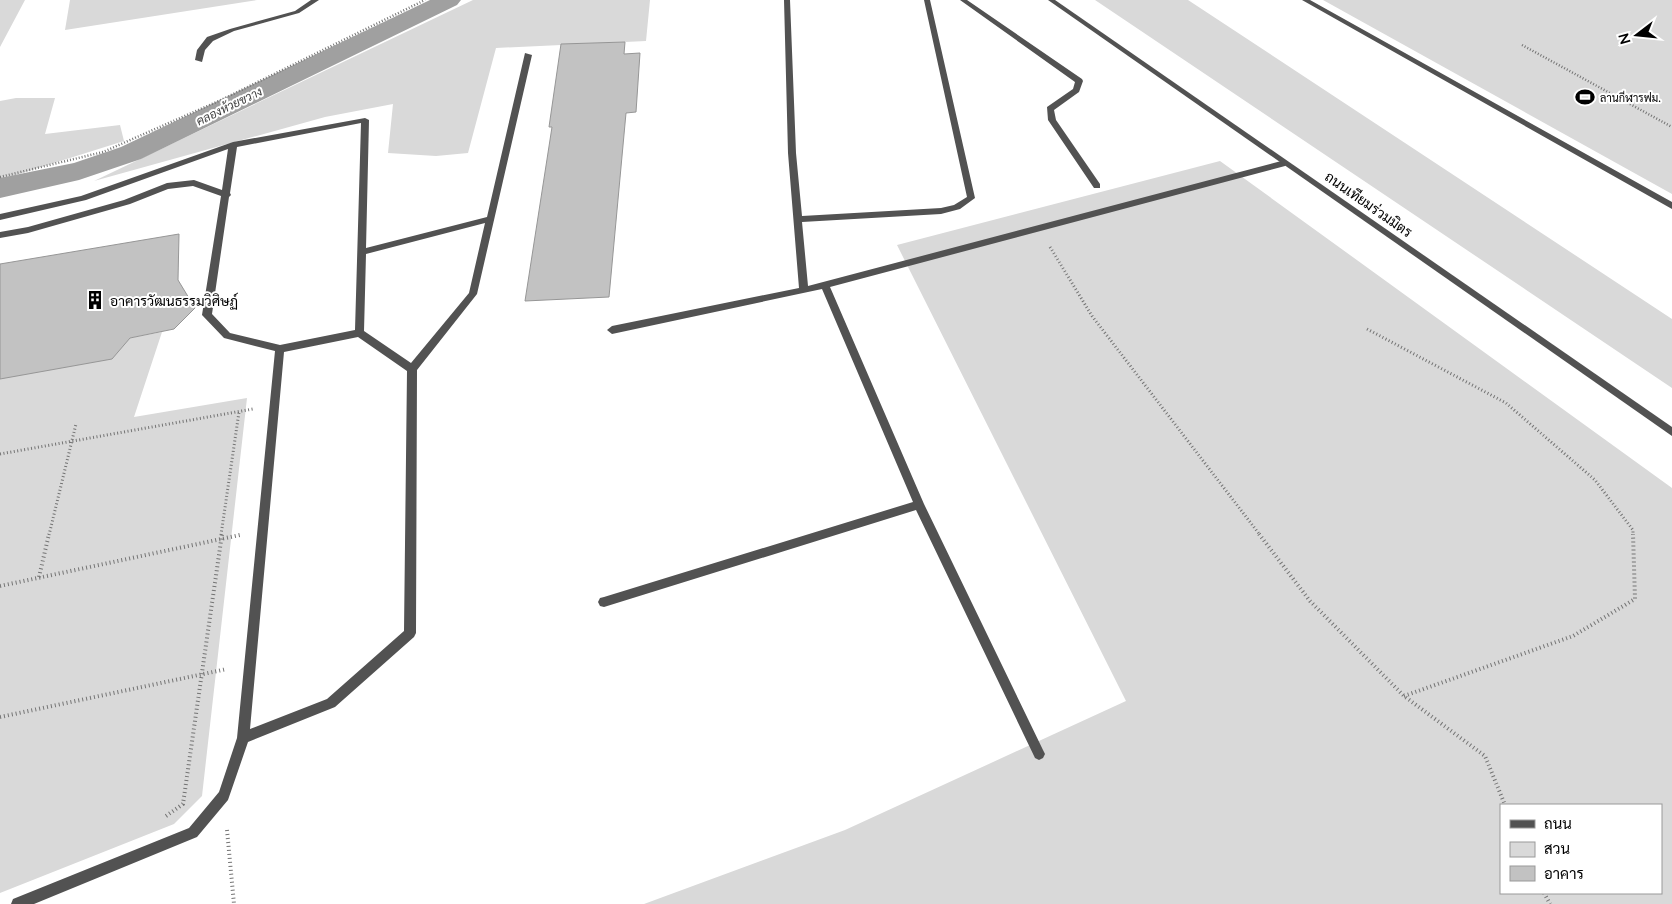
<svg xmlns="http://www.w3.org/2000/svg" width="1672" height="904" font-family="Lato,Sarabun,sans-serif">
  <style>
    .green { fill: #d9d9d9; fill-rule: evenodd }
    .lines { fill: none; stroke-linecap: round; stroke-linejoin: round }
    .canal { fill: #a0a0a0; fill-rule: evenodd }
    .building { fill: #c2c2c2; stroke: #969696 }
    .path-far2 { stroke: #747474; stroke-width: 2.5; stroke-dasharray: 1 2; stroke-linecap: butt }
    .path-far1 { stroke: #747474; stroke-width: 3; stroke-dasharray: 1 2.5; stroke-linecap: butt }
    .path { stroke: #747474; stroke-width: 4; stroke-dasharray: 1 3; stroke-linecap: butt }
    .service { fill: #525252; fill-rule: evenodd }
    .minor { fill: #525252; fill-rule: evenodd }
    .tertiary { fill: #525252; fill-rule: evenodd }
    .labels { text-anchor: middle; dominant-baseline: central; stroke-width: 4; stroke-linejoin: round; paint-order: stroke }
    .far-poi-label { font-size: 11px; fill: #000; stroke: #fff; text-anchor: start }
    .far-water-label { font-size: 12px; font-style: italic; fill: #414141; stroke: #fff }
    .street-label { font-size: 14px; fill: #000; stroke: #fff }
    .poi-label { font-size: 14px; fill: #000; stroke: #fff; text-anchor: start }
  </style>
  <rect width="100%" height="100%" fill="#fff"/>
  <!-- green -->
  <path class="green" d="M0,0h25l-25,47z
    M70,0h187l-192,30z
    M473,0h177l-4,41 -150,7 -28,105 -32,3 -48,-3 5,-49 -68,13 -231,64z
    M1095,0h93l484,319v69z
    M1323,0h349v194z
    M16,98h39l-10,36 75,-9 4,16 -124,39v-79z
    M1220,161l452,327v416h-1028l201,-74 281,-129 -229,-456zM1501,805h160v88h-160z
    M162,332l-28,85 113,-19 -45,398 -28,28 -174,69v-514l130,-41z"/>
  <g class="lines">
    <!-- canal -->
    <path class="canal" d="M430,0h31l-4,5 -316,154 -62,21 -79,18v-20l74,-15 47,-16z"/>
  </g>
  <!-- building -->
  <path class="building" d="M625,42l-1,12 16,-1 -4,59 -10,1 -17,184 -84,4 27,-174h-3l12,-83z
    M179,234l-1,46 17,28 -21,21 -44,9 -18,21 -112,20v-115z"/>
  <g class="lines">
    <!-- path-far2 -->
    <path class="path-far2" d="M1522,45l150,82
      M0,177l103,-25 118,-52 204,-100"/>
    <!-- path-far1 -->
    <path class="path-far1" d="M1050,247l42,69 168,219
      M1367,329l139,74 89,77 38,50v5
      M0,454l253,-45
      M49,535l27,-111
      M221,535l18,-123"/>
    <!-- path -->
    <path class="path" d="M1259,534l51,67 94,95 81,60 20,49
      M39,577l10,-43
      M0,586l240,-51
      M1404,696l169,-60 62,-37 -2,-65
      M0,717l227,-48
      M166,816l17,-12 39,-270
      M227,830l7,74
      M1544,893l6,11"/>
    <!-- service -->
    <path class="service" d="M784,0h6l6,153 6,63 139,-8 13,-3 13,-8 -43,-197h6l45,198 -15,11 -19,5 -139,8 6,64 477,-126 4,3 -4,3 -455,121 94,217 119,246 2,4 -2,4 -4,2 -4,-2 -119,-248 -312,97 -4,-1 -2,-4 2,-4 4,-1 309,-95 -91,-213 -210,45 -5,-4 5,-4 187,-38 -11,-135z
      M960,0h7l115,79 1,2 -4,11 -25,18 2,10 44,64v4h-6l-46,-68 -1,-13 26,-18 2,-7z
      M1302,0h8l362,202v7z
      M525,53l7,2 -55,239 -60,76 -1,263 -2,4 -79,70 -87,35 -20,58 -31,37 -163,67h-23l2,-5 176,-71 30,-36 18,-54 38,-387 -51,-13 -22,-23 19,-119 -28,-10 -25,3 -38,15 -102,29 -28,5v-6l28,-5 96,-27 43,-17 27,-3 28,10 6,-41 -142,51 -86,20v-6l81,-18 152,-54 132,-24 4,2 -3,128 121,-31zM361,123l-6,207 -75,15 -50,-12 -18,-19 17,-117 2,-2 -1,-2 7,-46zM485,223l-16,70 -58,70 -47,-32 2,-77zM358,337l49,34 -3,260 -77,68 -77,30 34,-377z"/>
    <!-- minor -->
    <path class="minor" d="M311,0h8l-20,13 -65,18 -21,10 -8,9 -3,12 -7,-2 2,-10 10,-13 23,-8 65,-18z"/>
    <!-- tertiary -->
    <path class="tertiary" d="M1048,0h7l617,427v9z"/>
  </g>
  <!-- icons -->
  <defs>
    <g id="stadium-bare" transform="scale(1.5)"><path d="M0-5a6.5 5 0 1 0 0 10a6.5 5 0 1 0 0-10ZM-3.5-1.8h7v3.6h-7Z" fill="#000" stroke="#fff" stroke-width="2.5" paint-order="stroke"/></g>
    <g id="building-bare" transform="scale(1.5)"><path d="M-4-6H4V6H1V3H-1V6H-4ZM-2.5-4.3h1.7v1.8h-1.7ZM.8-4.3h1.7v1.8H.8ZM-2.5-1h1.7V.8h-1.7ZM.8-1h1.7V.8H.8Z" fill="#000" stroke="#fff" stroke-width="2.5" paint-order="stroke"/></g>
  </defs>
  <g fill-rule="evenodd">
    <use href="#stadium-bare" x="1585" y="97"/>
    <use href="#building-bare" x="95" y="300"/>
  </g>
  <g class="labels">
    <!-- far-poi labels -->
    <g class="far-poi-label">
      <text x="1600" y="97">ลานกีฬารฟม.</text>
    </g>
    <!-- far-water labels -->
    <g class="far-water-label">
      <text transform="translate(229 106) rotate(-26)">คลองห้วยขวาง</text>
    </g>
    <!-- street labels -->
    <g class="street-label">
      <text transform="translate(1369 204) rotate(35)">ถนนเทียมร่วมมิตร</text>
    </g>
    <!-- poi labels -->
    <g class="poi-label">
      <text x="110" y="300">อาคารวัฒนธรรมวิศิษฏ์</text>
    </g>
  </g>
  <!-- legend -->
  <rect x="1500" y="804" width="162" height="90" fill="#ffffff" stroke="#999999"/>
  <rect x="1510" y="820" width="25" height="8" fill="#525252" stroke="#999999"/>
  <text x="1544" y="829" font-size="15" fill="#000000">ถนน</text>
  <rect x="1510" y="842" width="25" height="15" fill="#d9d9d9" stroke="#999999"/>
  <text x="1544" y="854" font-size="15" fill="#000000">สวน</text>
  <rect x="1510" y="866" width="25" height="15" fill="#c2c2c2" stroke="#999999"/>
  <text x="1544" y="879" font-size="15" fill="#000000">อาคาร</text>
  <!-- north arrow -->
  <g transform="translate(1637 35) rotate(254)" stroke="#ffffff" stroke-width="4" paint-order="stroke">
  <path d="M0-4L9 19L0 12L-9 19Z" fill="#000000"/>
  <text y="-8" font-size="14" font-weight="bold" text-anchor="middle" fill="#000000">N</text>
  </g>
</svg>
